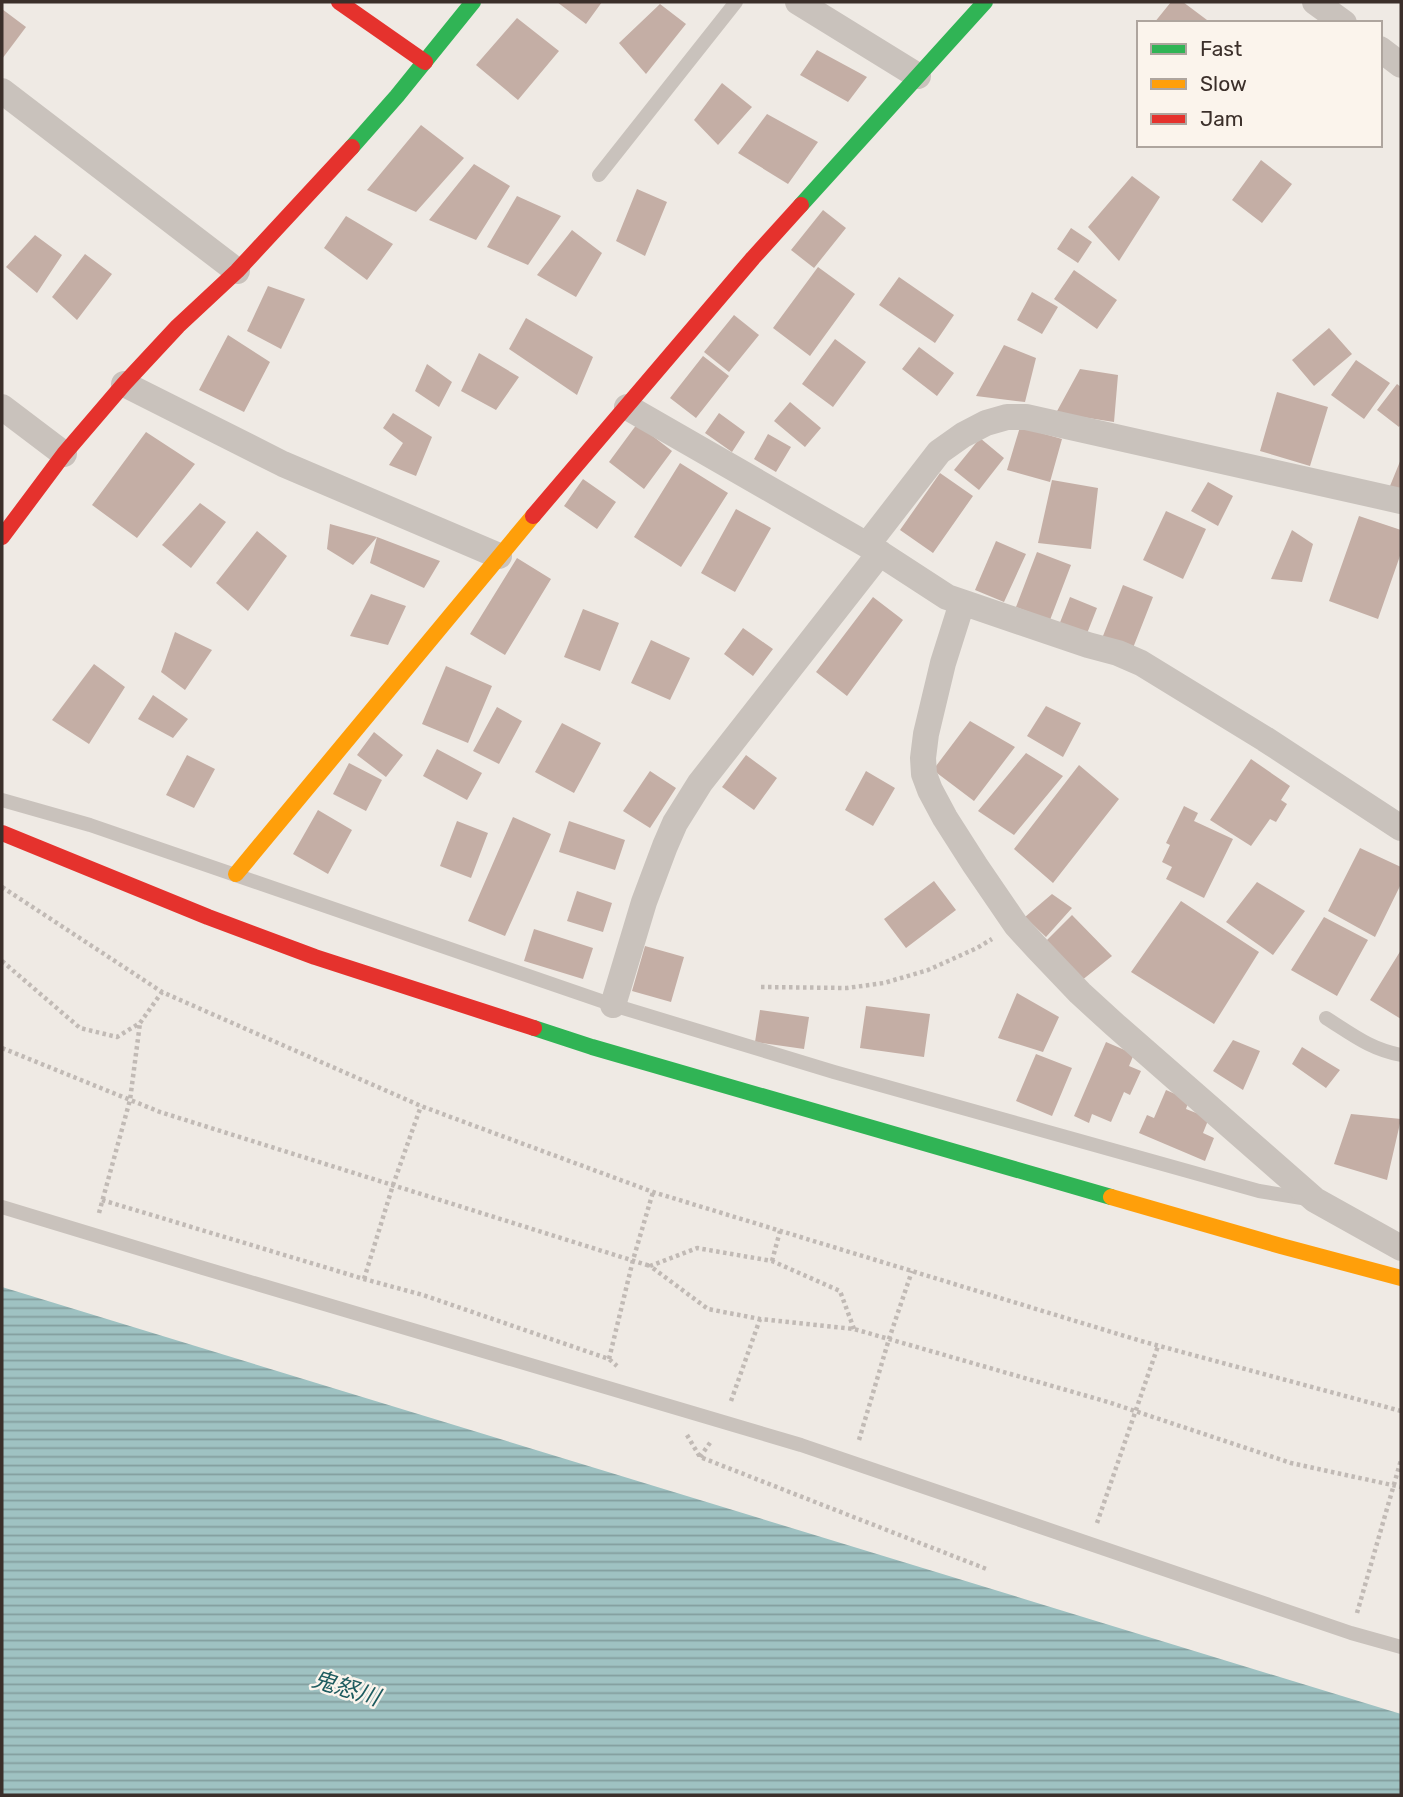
<svg xmlns="http://www.w3.org/2000/svg" width="1403" height="1797" font-family="Rubik,'Noto Sans JP',sans-serif">
  <style>
    .water { fill: url(#water-rules) }
    .building { fill: #c4aea5 }
    .lines { fill: none; stroke-linecap: round; stroke-linejoin: round }
    .path { stroke: #c1bab5; stroke-width: 4.5; stroke-dasharray: 3.5 3.5; stroke-linecap: butt }
    .lane { stroke: #c9c2bc; stroke-width: 14 }
    .street { stroke: #c9c2bc; stroke-width: 26 }
    .fast { stroke: #30b455; stroke-width: 16 }
    .slow { stroke: #ff9f0a; stroke-width: 16 }
    .jam { stroke: #e5322d; stroke-width: 16 }
    .labels { text-anchor: middle; dominant-baseline: central; stroke-width: 5; stroke-linejoin: round; paint-order: stroke }
    .water-label { font-size: 23px; font-style: italic; fill: #1d5b5f; stroke: #fbf4ec }
  </style>
  <defs>
    <pattern id="water-rules" width="6" height="5" patternUnits="userSpaceOnUse" patternTransform="scale(1.75)"><rect width="6" height="5" fill="#9fc2c2"/><path d="M0 2.5h6" fill="none" stroke="#839e9e"/></pattern>
  </defs>
  <rect width="100%" height="100%" fill="#efeae4"/>
  <!-- water -->
  <path class="water" d="M2,1287l1399,427v81h-1399z"/>
  <!-- building -->
  <path class="building" d="M557,2h45l-16,22z
    M1171,2h12l28,21h-57z
    M660,4l26,20 -40,50 -27,-31z
    M2,9l24,18 -24,32z
    M517,18l42,33 -41,49 -42,-35z
    M817,50l50,27 -19,25 -48,-27z
    M722,83l30,24 -34,38 -24,-25z
    M767,114l51,28 -30,42 -50,-31z
    M421,125l43,33 -48,54 -49,-22z
    M1261,160l31,24 -30,39 -30,-23z
    M474,164l36,22 -34,54 -47,-20z
    M1132,176l28,21 -41,64 -31,-34z
    M637,189l30,13 -22,54 -29,-15z
    M517,196l44,20 -33,49 -41,-18z
    M823,210l23,18 -32,40 -23,-18z
    M346,216l47,28 -26,36 -43,-32z
    M1071,228l21,14 -14,21 -21,-14z
    M572,230l30,23 -26,44 -39,-22z
    M35,235l27,20 -25,38 -31,-26z
    M85,254l27,20 -35,46 -25,-23z
    M818,267l37,27 -45,62 -37,-28z
    M1074,270l43,30 -20,29 -43,-30z
    M899,277l55,38 -19,28 -56,-38z
    M268,286l37,13 -24,50 -34,-18z
    M1032,292l26,15 -16,27 -25,-14z
    M734,315l25,20 -30,37 -25,-20z
    M526,318l67,39 -16,38 -68,-46z
    M1329,328l23,26 -38,32 -22,-26z
    M228,335l42,27 -26,50 -45,-22z
    M835,339l31,23 -33,45 -31,-23z
    M1004,345l32,13 -11,44 -49,-6z
    M919,347l35,26 -17,23 -35,-27z
    M479,353l40,24 -23,33 -35,-19z
    M703,356l26,20 -33,42 -26,-20z
    M1356,360l34,23 -26,36 -33,-24z
    M427,364l25,18 -13,25 -24,-16z
    M1080,369l38,6 -4,47 -58,-9z
    M1397,384l4,3v37l-2,3 -22,-17z
    M1277,392l51,15 -18,59 -50,-15z
    M790,402l31,26 -16,19 -31,-26z
    M393,413l39,24 -16,39 -27,-11 14,-22 -20,-15z
    M719,413l26,19 -13,20 -27,-19z
    M637,424l35,27 -28,38 -35,-27z
    M1020,427l42,12 -12,43 -43,-12z
    M146,432l49,32 -58,74 -45,-33z
    M768,434l23,13 -15,25 -22,-13z
    M980,438l24,20 -25,32 -25,-20z
    M1401,459v31l-11,-4z
    M680,463l48,30 -47,74 -47,-30z
    M940,473l33,23 -40,57 -33,-23z
    M583,479l33,23 -19,27 -33,-23z
    M1052,480l46,8 -7,61 -53,-6z
    M1208,482l25,14 -15,30 -27,-15z
    M200,503l26,19 -35,46 -29,-23z
    M736,509l35,19 -36,64 -34,-19z
    M1166,511l40,18 -23,50 -40,-19z
    M1359,516l42,14v23l-23,66 -49,-18z
    M330,524l47,13 63,24 -16,27 -54,-25 7,-26 -24,28 -26,-16z
    M1292,530l21,14 -11,38 -31,-3z
    M257,531l30,25 -39,55 -32,-28z
    M996,541l30,13 -22,48 -29,-12z
    M1037,552l34,13 -21,55 -34,-13z
    M517,558l34,21 -46,76 -35,-21z
    M1123,585l30,12 -22,56 -30,-12z
    M371,594l35,12 -18,39 -38,-9z
    M873,597l30,23 -56,76 -31,-24z
    M1070,597l27,11 -11,28 -27,-11z
    M583,609l36,14 -19,48 -36,-14z
    M743,628l30,21 -20,27 -29,-22z
    M175,632l37,18 -27,40 -24,-18z
    M651,640l39,18 -20,42 -39,-17z
    M94,664l31,23 -36,57 -37,-24z
    M446,666l46,20 -24,57 -46,-19z
    M153,695l35,24 -15,19 -35,-19z
    M1046,706l35,17 -18,34 -36,-21z
    M497,707l25,14 -23,43 -26,-13z
    M970,721l45,26 -41,54 -41,-31z
    M562,723l39,20 -27,50 -39,-21z
    M374,732l29,23 -17,22 -29,-22z
    M437,749l45,24 -15,27 -44,-24z
    M1026,753l37,23 -49,59 -36,-24z
    M187,755l28,14 -21,39 -28,-13z
    M746,755l31,23 -23,32 -32,-23z
    M1251,759l39,27 -9,14 6,4 -11,18 -6,-3 -19,27 -41,-26z
    M349,763l33,17 -16,31 -33,-17z
    M1079,765l40,34 -66,84 -39,-34z
    M650,771l26,17 -26,40 -27,-17z
    M866,771l29,17 -22,38 -28,-16z
    M1184,806l14,7 -4,8 39,18 -29,59 -38,-19 6,-12 -10,-5 8,-17 -4,-2z
    M318,810l34,20 -24,44 -35,-20z
    M513,817l38,17 -46,102 -37,-15z
    M457,821l31,12 -17,45 -31,-12z
    M569,821l56,19 -10,30 -56,-18z
    M1360,848l41,19v17l-26,53 -47,-26z
    M934,881l22,29 -50,38 -22,-29z
    M1257,882l48,29 -32,44 -47,-33z
    M577,891l35,12 -9,29 -36,-11z
    M1052,894l20,14 -26,29 -21,-20z
    M1181,901l78,51 -45,72 -83,-52z
    M1072,915l40,41 -31,25 -36,-39z
    M1324,917l44,23 -31,56 -46,-26z
    M534,929l59,19 -10,31 -59,-18z
    M645,946l39,11 -13,45 -39,-11z
    M1401,950v69l-31,-19z
    M1017,993l42,24 -16,35 -45,-14z
    M866,1006l64,8 -6,43 -64,-9z
    M760,1010l49,7 -5,32 -49,-7z
    M1233,1040l27,11 -17,39 -30,-19z
    M1106,1042l28,12 -5,12 12,5 -11,24 -6,-3 -13,30 -19,-8 -3,9 -15,-7z
    M1302,1047l38,23 -14,18 -34,-24z
    M1036,1054l36,14 -20,48 -36,-15z
    M1166,1090l23,10 -3,9 23,9 -6,15 11,5 -9,23 -66,-28 8,-18 7,3z
    M1351,1114l50,5 -14,61 -53,-16z"/>
  <g class="lines">
    <!-- path -->
    <path class="path" d="M2,887l160,105 259,114 232,86 488,149 260,70
      M2,961l78,67 37,9 23,-14 22,-31
      M761,987l86,1 37,-5 44,-13 49,-22 15,-9
      M2,1048l158,64 490,154
      M102,1200l262,79 59,16 186,64 8,7
      M99,1213l31,-113 10,-77
      M772,1261l8,-30
      M364,1279l29,-94 28,-79
      M854,1329l-14,-38 -68,-30 -75,-13 -47,18 58,43 52,10 94,10 254,73 183,61 110,24
      M609,1359l24,-99 20,-68
      M731,1401l29,-82
      M687,1435l13,22 289,113
      M859,1440l30,-101 23,-68
      M700,1457l12,-17
      M1097,1523l61,-177
      M1357,1613l44,-153"/>
    <!-- lane -->
    <path class="lane" d="M599,175l137,-173
      M2,800l88,25 523,180 221,67 425,119 49,8
      M1326,1018c27,17 44,31 75,37
      M2,1207l201,61 598,177 550,188 50,14"/>
    <!-- street -->
    <path class="street" d="M798,2l120,74
      M1315,2l29,21
      M1380,49l21,16
      M2,91l235,180
      M124,384l159,80 216,92
      M2,407l62,47
      M627,407l240,138 80,52 141,48 30,8 23,10 124,76 136,89
      M867,545l72,-93 24,-17 23,-12 21,-6h19l375,84
      M962,603l-19,60 -17,71 -3,24 1,16 6,16 15,28 30,47 41,60 22,24 42,44 35,32 200,175 86,48
      M613,1005l31,-103 21,-56 10,-23 25,-40 180,-230"/>
    <!-- fast -->
    <path class="fast" d="M352,147l45,-51 76,-94
      M801,205l184,-203
      M534,1028l58,19 519,150"/>
    <!-- slow -->
    <path class="slow" d="M236,874l297,-358
      M1111,1197l170,49 120,32"/>
    <!-- jam -->
    <path class="jam" d="M339,2l86,60
      M533,516l220,-258 48,-53
      M2,537l62,-83 60,-70 54,-58 59,-55 115,-124
      M2,833l206,84 107,40 219,71"/>
  </g>
  <g class="labels">
    <!-- water labels -->
    <g class="water-label">
      <text transform="translate(346 1688) rotate(17)">鬼怒川</text>
    </g>
  </g>
  <!-- border -->
  <rect width="1403" height="1797" fill="none" stroke="#3b2f2a" stroke-width="7"/>
  <!-- legend -->
  <rect x="1137" y="21" width="245" height="126" fill="#fbf4ec" stroke="#aea59e" stroke-width="2"/>
  <rect x="1151" y="44" width="35" height="10" fill="#30b455" stroke="#aea59e" stroke-width="2"/>
  <text x="1200" y="56" font-size="21" fill="#3b2f2a">Fast</text>
  <rect x="1151" y="79" width="35" height="10" fill="#ff9f0a" stroke="#aea59e" stroke-width="2"/>
  <text x="1200" y="91" font-size="21" fill="#3b2f2a">Slow</text>
  <rect x="1151" y="114" width="35" height="10" fill="#e5322d" stroke="#aea59e" stroke-width="2"/>
  <text x="1200" y="126" font-size="21" fill="#3b2f2a">Jam</text>
</svg>
